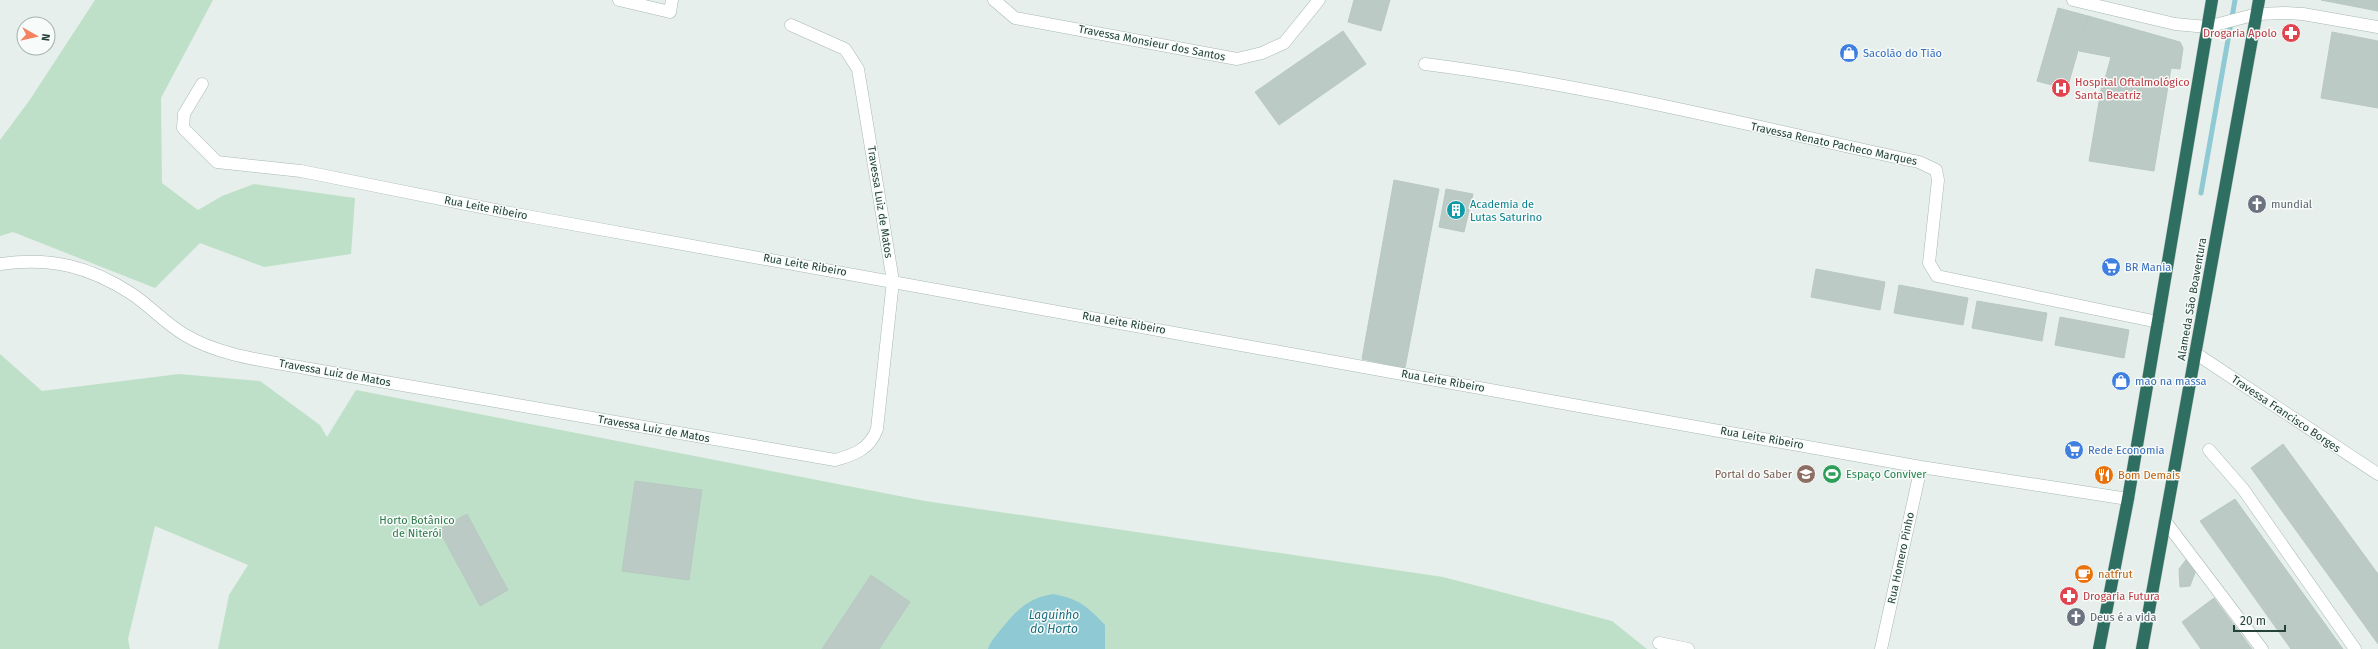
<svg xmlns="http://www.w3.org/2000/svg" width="2378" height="649" font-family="'Fira Sans',sans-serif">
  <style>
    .green { fill: #bfe0c8 }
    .water { fill: #8ec9d4 }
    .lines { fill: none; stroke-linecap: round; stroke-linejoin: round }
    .stream { stroke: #8ec9d4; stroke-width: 5 }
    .building { fill: #bbcac4; stroke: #b8c9c2 }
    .street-casing { stroke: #a8b8b2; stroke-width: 13 }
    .highway-casing { stroke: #c2cac8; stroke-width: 13 }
    .street { stroke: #fff; stroke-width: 12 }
    .highway { stroke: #2f6f62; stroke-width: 12 }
    .labels { text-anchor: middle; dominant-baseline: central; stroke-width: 3; stroke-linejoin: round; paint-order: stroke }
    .health-label { font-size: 11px; fill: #be3a42; stroke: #f7fbf9; text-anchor: start }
    .street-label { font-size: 11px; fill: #24423a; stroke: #f7fbf9 }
    .shop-label { font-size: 11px; fill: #366cbe; stroke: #f7fbf9; text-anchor: start }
    .culture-label { font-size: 11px; fill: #0d838f; stroke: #f7fbf9; text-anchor: start }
    .worship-label { font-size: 11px; fill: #5b616d; stroke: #f7fbf9; text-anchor: start }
    .education-label { font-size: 11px; fill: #785e54; stroke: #f7fbf9; text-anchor: end }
    .leisure-label { font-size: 11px; fill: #27864d; stroke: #f7fbf9; text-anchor: start }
    .food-label { font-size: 11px; fill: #c56008; stroke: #f7fbf9; text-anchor: start }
    .park-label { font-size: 11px; fill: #2d7a4b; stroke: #f7fbf9 }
    .water-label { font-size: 12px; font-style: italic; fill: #1c6f80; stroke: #f7fbf9 }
  </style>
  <rect width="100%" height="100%" fill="#e6efeb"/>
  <!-- green -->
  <path class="green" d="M95,0h118l-52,98 1,85 36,27 24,-14 32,-12 101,14 -4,56 -87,13 -64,-24 -45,45 -142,-56 -13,4v-96l29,-39z
    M0,354l42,37 137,-17 81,7 60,44 7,12 29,-47 569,111 518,76 169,44 35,28h-1429l11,-54 19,-30 -93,-39 -27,113 2,10h-130z"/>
  <!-- water -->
  <path class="water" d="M1053,594c26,5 34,12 52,31v24h-117c3,-9 8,-13 14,-21 15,-18 26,-30 51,-34z"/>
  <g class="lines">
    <!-- stream -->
    <path class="stream" d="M2201,193l34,-193"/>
  </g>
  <!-- building -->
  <path class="building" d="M1354,0h36l-9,31 -33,-9z
    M2321,0h57v11z
    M2058,8l30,8 -21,73 -30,-8z
    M2088,16l92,26 3,6 -3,21 -9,-1 -17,103 -65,-10 14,-83 2,1 6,-22 -32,-6z
    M1343,31l23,33 -87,61 -24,-33z
    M2332,32l46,9v67l-57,-10z
    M1394,180l45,9 -34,179 -43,-9z
    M1446,189l27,5 -9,38 -25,-5z
    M1816,269l69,13 -5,28 -69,-13z
    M1899,285l69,13 -5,27 -69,-12z
    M1977,301l70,12 -5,28 -70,-13z
    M2060,317l69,13 -5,28 -69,-13z
    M2283,444l95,130v70l-127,-176z
    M635,481l67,9 -13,90 -67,-9z
    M2235,499l108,150h-52l-91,-128z
    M467,514l41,76 -28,16 -41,-76z
    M2188,557l10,8 -8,21 -10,1 -1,-18z
    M871,575l39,27 -31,47h-57z
    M2214,598l38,51h-51l-19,-27z"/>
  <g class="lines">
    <!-- street casing -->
    <g class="street-casing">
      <path id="street" d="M619,0l51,12 2,-12
        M994,0l21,18 222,41 25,-6 22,-10 35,-43
        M2073,0l102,24 32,3 50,-13 28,-1 18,1 75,13
        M1425,64c166,21 330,63 494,98l17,8 2,10 -9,83 8,13 221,46
        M202,84l-18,30 -1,14 34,34 84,9 215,43 1063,192 342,61 207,32
        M0,264c51,-7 89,2 132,30 18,12 34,30 53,41 37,22 84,26 125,34l525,91c19,-5 35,-11 42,-31l16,-148 -35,-212 -13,-20 -54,-24
        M2195,353l183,121
        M2209,450l34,39 112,160
        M2165,521l97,128
        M1659,643l29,6
        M1881,649l40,-182"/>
    </g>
    <!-- highway casing -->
    <g class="highway-casing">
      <path id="highway" d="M2099,649l29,-150 84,-499
        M2142,649l117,-649"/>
    </g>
    <!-- street -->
    <use href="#street" class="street"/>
    <!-- highway -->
    <use href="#highway" class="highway"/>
  </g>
  <!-- icons -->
  <defs>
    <g id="pharmacy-disc" transform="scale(1)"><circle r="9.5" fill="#e0444e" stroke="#f7fbf9"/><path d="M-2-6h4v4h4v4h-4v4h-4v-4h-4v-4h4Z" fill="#fff"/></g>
    <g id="shop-disc" transform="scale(1)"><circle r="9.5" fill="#3f7fe0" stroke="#f7fbf9"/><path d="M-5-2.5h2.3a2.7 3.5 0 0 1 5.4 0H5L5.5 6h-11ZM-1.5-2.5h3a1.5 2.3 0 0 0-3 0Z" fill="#fff"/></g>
    <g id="hospital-disc" transform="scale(1)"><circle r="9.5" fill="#e0444e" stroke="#f7fbf9"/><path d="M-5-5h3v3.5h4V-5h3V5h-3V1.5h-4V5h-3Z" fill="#fff"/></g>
    <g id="church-disc" transform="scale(1)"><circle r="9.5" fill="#6b7280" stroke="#f7fbf9"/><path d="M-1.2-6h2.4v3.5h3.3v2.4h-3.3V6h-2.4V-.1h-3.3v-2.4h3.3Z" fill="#fff"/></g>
    <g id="building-disc" transform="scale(1)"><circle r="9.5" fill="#0f9aa8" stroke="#f7fbf9"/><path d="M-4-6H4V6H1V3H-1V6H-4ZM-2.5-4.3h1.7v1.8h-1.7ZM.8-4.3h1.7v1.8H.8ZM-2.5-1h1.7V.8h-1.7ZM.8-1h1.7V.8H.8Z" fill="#fff"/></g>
    <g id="supermarket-disc" transform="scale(1)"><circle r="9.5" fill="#3f7fe0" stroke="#f7fbf9"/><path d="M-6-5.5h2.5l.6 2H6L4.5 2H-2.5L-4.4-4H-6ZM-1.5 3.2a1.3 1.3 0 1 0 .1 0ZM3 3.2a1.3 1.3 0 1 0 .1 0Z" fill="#fff"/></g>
    <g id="school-disc" transform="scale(1)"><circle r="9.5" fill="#8d6e63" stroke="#f7fbf9"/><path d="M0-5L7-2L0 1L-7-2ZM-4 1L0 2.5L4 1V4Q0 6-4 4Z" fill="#fff"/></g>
    <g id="stadium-disc" transform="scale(1)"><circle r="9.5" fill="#2e9e5b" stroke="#f7fbf9"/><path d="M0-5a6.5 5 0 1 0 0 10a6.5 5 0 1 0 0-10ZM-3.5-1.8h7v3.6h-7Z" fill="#fff"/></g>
    <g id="restaurant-disc" transform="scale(1)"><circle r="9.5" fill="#e8710a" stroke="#f7fbf9"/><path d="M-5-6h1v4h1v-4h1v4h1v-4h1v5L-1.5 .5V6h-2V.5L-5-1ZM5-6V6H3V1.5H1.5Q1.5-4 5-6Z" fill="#fff"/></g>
    <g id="cafe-disc" transform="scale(1)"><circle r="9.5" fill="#e8710a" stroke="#f7fbf9"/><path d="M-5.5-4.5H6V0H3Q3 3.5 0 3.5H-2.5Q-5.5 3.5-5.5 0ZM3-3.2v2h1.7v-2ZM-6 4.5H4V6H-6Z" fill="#fff"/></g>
  </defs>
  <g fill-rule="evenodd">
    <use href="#pharmacy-disc" x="2291" y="33"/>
    <use href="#shop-disc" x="1849" y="53"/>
    <use href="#hospital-disc" x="2061" y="88"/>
    <use href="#church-disc" x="2257" y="204"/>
    <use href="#building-disc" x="1456" y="210"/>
    <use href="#supermarket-disc" x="2111" y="267"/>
    <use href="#shop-disc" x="2121" y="381"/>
    <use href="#supermarket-disc" x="2074" y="450"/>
    <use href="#school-disc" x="1806" y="474"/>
    <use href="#stadium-disc" x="1832" y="474"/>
    <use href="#restaurant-disc" x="2104" y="475"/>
    <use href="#cafe-disc" x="2084" y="574"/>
    <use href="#pharmacy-disc" x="2069" y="596"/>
    <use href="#church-disc" x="2076" y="617"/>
  </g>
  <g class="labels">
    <!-- health labels -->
    <g class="health-label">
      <text x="2277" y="33" text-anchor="end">Drogaria Apolo</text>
      <text x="2075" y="82">Hospital Oftalmológico<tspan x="2075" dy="13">Santa Beatriz</tspan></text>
      <text x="2083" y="596">Drogaria Futura</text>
    </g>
    <!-- street labels -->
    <g class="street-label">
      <text transform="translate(1152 43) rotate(11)">Travessa Monsieur dos Santos</text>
      <text transform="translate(1834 144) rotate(12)">Travessa Renato Pacheco Marques</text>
      <text transform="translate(880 202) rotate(81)">Travessa Luiz de Matos</text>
      <text transform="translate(486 208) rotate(11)">Rua Leite Ribeiro</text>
      <text transform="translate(805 265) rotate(10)">Rua Leite Ribeiro</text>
      <text transform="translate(2192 299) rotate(-80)">Alameda São Boaventura</text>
      <text transform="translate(1124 323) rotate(10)">Rua Leite Ribeiro</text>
      <text transform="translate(335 373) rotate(10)">Travessa Luiz de Matos</text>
      <text transform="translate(1443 381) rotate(10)">Rua Leite Ribeiro</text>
      <text transform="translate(2286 414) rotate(34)">Travessa Francisco Borges</text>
      <text transform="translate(654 429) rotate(10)">Travessa Luiz de Matos</text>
      <text transform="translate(1762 438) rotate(10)">Rua Leite Ribeiro</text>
      <text transform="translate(1901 558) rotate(-78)">Rua Homero Pinho</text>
    </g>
    <!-- shop labels -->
    <g class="shop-label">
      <text x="1863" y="53">Sacolão do Tião</text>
      <text x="2125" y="267">BR Mania</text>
      <text x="2135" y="381">mao na massa</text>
      <text x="2088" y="450">Rede Economia</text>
    </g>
    <!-- culture labels -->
    <g class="culture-label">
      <text x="1470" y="204">Academia de<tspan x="1470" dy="13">Lutas Saturino</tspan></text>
    </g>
    <!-- worship labels -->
    <g class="worship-label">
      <text x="2271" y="204">mundial</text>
      <text x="2090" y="617">Deus é a vida</text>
    </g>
    <!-- education labels -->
    <g class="education-label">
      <text x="1792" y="474">Portal do Saber</text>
    </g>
    <!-- leisure labels -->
    <g class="leisure-label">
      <text x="1846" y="474">Espaço Conviver</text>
    </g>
    <!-- food labels -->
    <g class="food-label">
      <text x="2118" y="475">Bom Demais</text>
      <text x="2098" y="574">natfrut</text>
    </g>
    <!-- park labels -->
    <g class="park-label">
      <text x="417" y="520">Horto Botânico<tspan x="417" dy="13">de Niterói</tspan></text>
    </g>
    <!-- water labels -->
    <g class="water-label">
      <text x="1054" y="615">Laguinho<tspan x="1054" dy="14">do Horto</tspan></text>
    </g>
  </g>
  <!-- north arrow -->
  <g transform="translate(36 36) rotate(98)"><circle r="19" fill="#f7fbf9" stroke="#a3b1ad"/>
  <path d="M0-3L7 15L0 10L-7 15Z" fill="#f4845f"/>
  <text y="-6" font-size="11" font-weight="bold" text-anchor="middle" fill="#24423a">N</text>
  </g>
  <!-- scale -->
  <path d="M2234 625v6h51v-6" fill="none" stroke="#24423a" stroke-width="2"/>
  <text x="2240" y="625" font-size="12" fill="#24423a" stroke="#f7fbf9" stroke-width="3" paint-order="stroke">20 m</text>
</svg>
